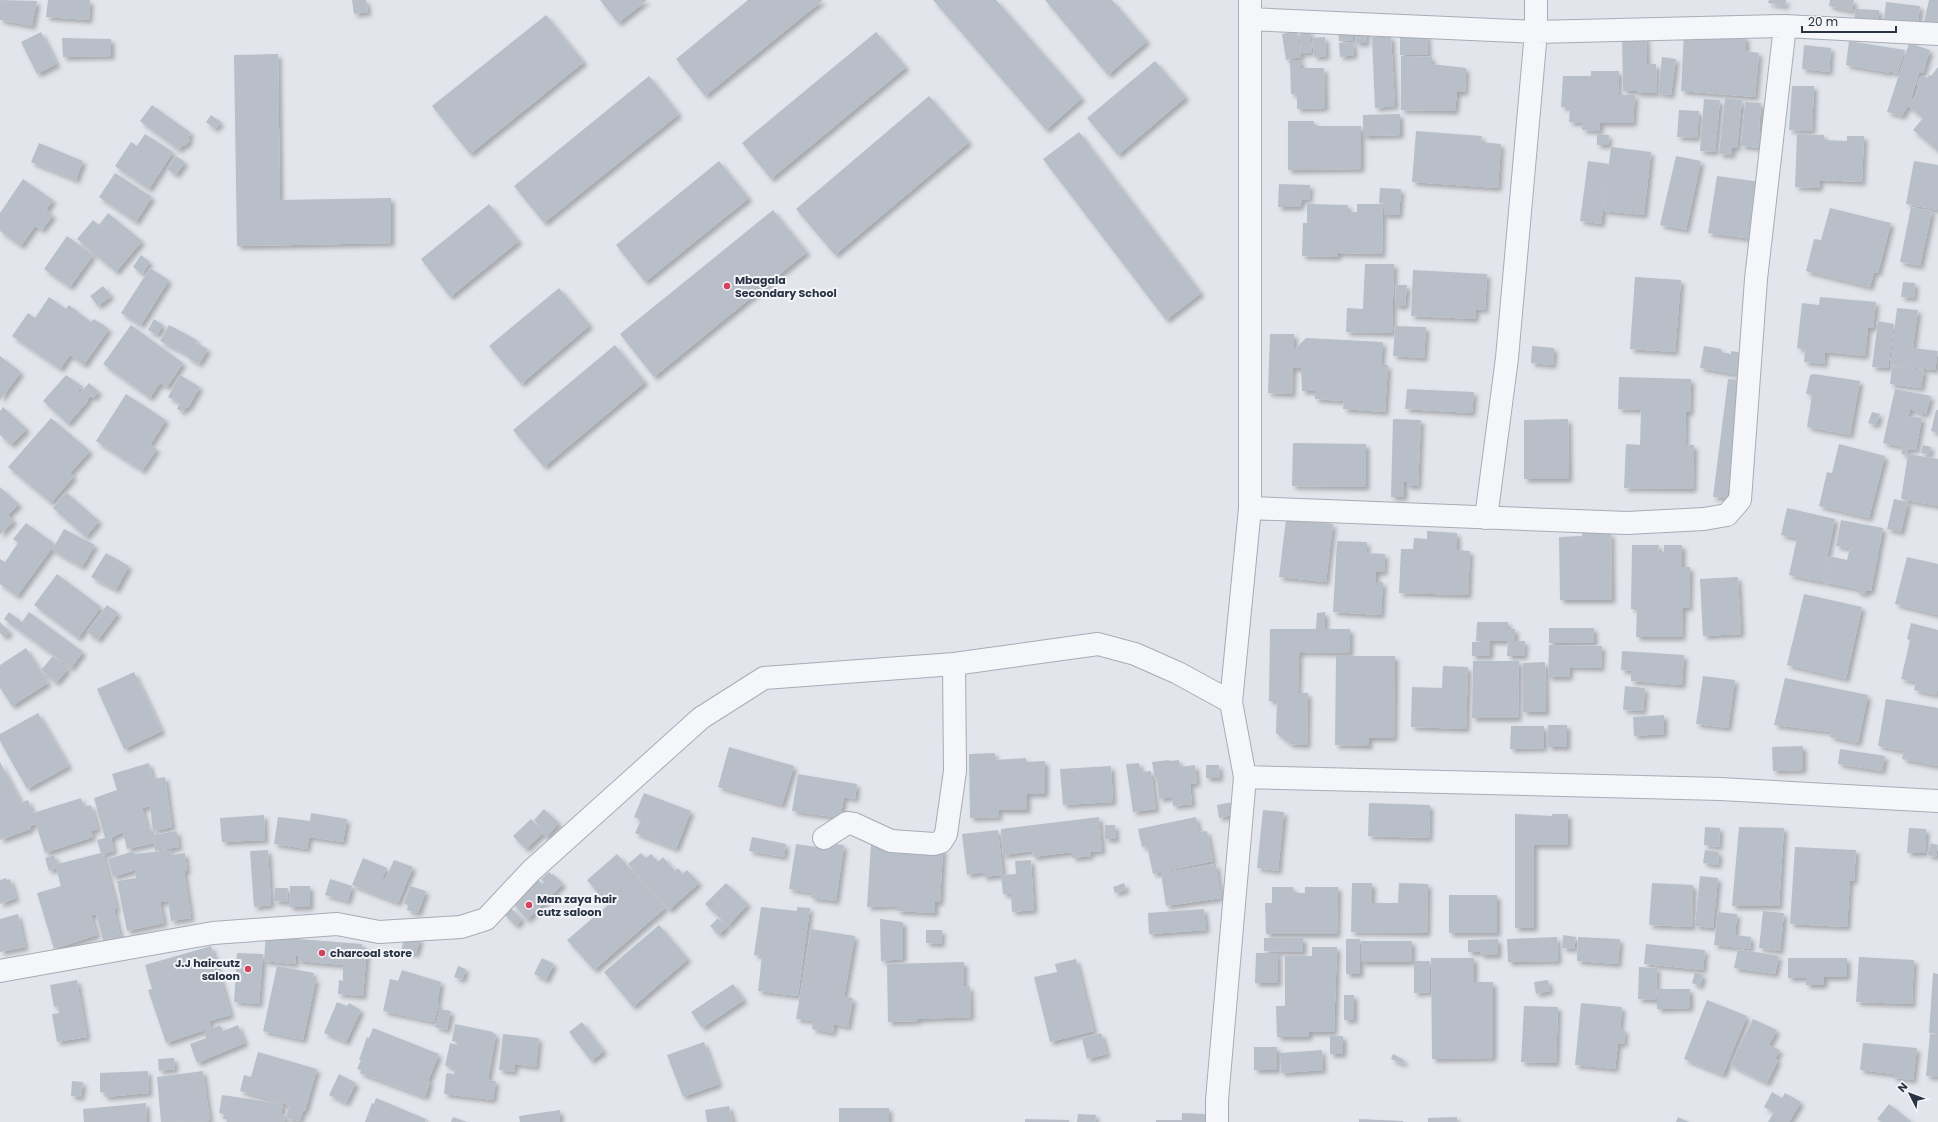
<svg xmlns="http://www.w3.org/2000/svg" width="1938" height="1122" font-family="Poppins,sans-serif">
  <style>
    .building { fill: #b9bfc8; filter: url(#shadow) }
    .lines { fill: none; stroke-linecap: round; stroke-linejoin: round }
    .minor-casing { stroke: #a7acb5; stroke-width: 24 }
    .minor { stroke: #f5f6f9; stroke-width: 22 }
    .poi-dot { fill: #d3435c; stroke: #f2f4f8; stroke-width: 1.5 }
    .labels { text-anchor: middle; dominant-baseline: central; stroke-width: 4; stroke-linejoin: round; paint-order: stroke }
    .poi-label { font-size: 11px; font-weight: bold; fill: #293343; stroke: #f2f4f8; text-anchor: start }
  </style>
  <defs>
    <filter id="shadow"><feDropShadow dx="3.5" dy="3.5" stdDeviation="2" flood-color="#0004"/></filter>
  </defs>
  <rect width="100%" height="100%" fill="#e2e5eb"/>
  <!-- building -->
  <path class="building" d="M0,0l37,1 -5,25 -32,-6z
    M48,0h42l-1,20 -43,-3z
    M352,0h14l2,12 -14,2z
    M600,0h47l-29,23z
    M748,0h75l-118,96 -29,-37z
    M933,0h63l86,98 -36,32z
    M1045,0h67l35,41 -39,34z
    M1769,0h17l-1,6 -17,-3z
    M1830,0h24l-2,11 -23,-5z
    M1929,0h9v24l-14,-2z
    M1886,2l34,4 -2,17 -34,-4z
    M1855,9l24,1v15l-25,-1z
    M546,15l38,47 -114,92 -38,-48z
    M1352,25l1,15 -14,1 -1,-15z
    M1354,29h13l-1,14h-10z
    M1297,31l4,26 -15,3 -4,-26z
    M1310,31l2,21 -11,1 -1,-21z
    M41,32l16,32 -20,10 -16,-32z
    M876,32l30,35 -135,112 -29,-36z
    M1684,33l62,4v14l13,2 -4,44 -74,-6z
    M1400,34h27l1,21h-28z
    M1391,36l4,70 -20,2 -3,-71z
    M1646,36l1,28h9l1,29h-20v-2h-14l-1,-54z
    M1325,37l1,19 -12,1 -2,-19z
    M62,38l49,1v17l-48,1z
    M1849,41l56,9 -8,24 -7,-3v2l-44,-8z
    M1353,42l1,13 -14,2 -1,-14z
    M1909,43l21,7 -7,23h-4l-9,29 -8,14 -15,-4z
    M1804,45l27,3 -2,24 -27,-3z
    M278,54l2,146 111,-2v45l-154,3 -3,-191z
    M1401,56l31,1v7l34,4 -1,24h-8l-2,19 -54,-1z
    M1662,57l14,2 -5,36 -13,-2z
    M1290,60h11v8h23l1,40 -28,1v-15h-6z
    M1155,61l31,36 -68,58 -31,-37z
    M1938,67v84l-25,-21 10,-12 -15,-12 10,-14 -2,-2 3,-3 -2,-2 3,-8 4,-1 3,2 2,-3 2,1z
    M1591,71h28l-1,24h17l-2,28h-33v8l-18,-1 1,-7 -14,-1 1,-14 -9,-1 2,-31h28z
    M649,76l30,38 -135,109 -30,-37z
    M1792,86h22l-2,45 -23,-1z
    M929,96l40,46 -134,113 -39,-46z
    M1725,98l17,2 -5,48h-5v7l-13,-1z
    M1704,99l16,1 -5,52 -15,-1z
    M1745,102l16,1 -2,29h4l-1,16 -21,-2z
    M152,105l39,28 -3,5 2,2 -5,6 -2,-1 -4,5 -39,-29z
    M1679,110l20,1 -2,27 -20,-1z
    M1400,114v21l-37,1v-21z
    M211,115l10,7 -6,7 -9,-7z
    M1288,121h26v5h47v43l-73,1z
    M1416,131l66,5 -1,6 20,2 -3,44 -86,-6z
    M1079,132l122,161 -35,27 -123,-161z
    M145,134l28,18 -24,37 -34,-23 16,-24 6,4z
    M1597,134l12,1 -1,10h-11z
    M1797,134l27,1v5l23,1v-5h17l-2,46 -42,-2 -1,8 -24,-1z
    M39,143l44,18 -7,19 -45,-18z
    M1611,147l40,5 -7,63 -40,-4 4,-37 -7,50 -21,-3 8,-60 21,3z
    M176,156l9,6 -9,13 -9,-6z
    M1676,156l25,5 -15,69 -26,-5z
    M719,161l30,37 -104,84 -29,-37z
    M1914,161l24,4v45l-32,-6z
    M115,173l37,24 -16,25 -37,-25z
    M1717,176l44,6 -9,57 -44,-6z
    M23,179l30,21 -7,10 7,5 -11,15 -7,-4 -14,20 -21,-15v-18z
    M1279,184l31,1 -1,15 -7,-1 -2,8h-22z
    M1380,188l21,1 -2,26h-15v-11l3,-1h-8z
    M489,204l30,37 -69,56 -29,-38z
    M1307,204l41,1v7h9v-8h26l-1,50 -44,-1v4l-36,-1 1,-33h4z
    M1911,207l21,4 -12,55 -20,-4z
    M1830,208l61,15 -13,50 -4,-1 -4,15 -64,-16 8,-32 7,1z
    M773,210l34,42 -153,125 -34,-43z
    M108,213l34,28 -26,31 -39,-33 16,-19 6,5z
    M67,236l26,19 -23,32 -26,-18z
    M141,255l9,7 -8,12 -9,-7z
    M1365,264h29l-2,69 -46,-1 1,-24 16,1z
    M150,268l19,12 -28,45 -20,-12z
    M1413,270l74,4 -2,36 -9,-1 -1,10 -64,-3z
    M1635,277l46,3 -6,72 -45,-3z
    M1903,282l12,1 -1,15 -13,-1z
    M1396,285h11l-2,21h-10z
    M103,286l8,10 -13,10 -8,-10z
    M559,288l31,37 -69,59 -32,-38z
    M49,297l17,12 3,-4 22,17 3,-3 15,10 -25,36 -14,-10 -10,14 -48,-33 16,-23 7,5z
    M1820,297l56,5 -3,26h-5l-3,28 -40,-4 -1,12 -20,-2 1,-13 -8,-1 5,-45 17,2z
    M1897,308l21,2 -5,38 25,3 -3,19 -45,-5z
    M154,319l9,6 -6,10 -9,-5z
    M1878,321l16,3 -6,44 -16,-1z
    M131,325l52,38 -16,24 -7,-4 -10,15 -47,-34z
    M169,325l28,15 -1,3 12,6 -9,15 -12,-7 1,-2 -28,-14z
    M1395,326l31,1 -2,31 -31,-2z
    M1270,334h24v16l12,-12 77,4 -2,23h7l-3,47 -42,-3 1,-8 -29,-2v-8h-13l-1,-23h-8l-1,26 -24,-1z
    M615,345l30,37 -101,85 -31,-37z
    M1532,346l22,2 -1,17 -22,-2z
    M1704,346l17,3v3l10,2v-3l19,3 -4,22 -46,-8z
    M0,356l21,16 -21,28z
    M1892,366l32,4 -3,18 -31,-4z
    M1814,374l46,7 -10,54 -43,-8 5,-32 -6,-1 4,-19z
    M66,375l16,11 -4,5 2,2 9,-10 10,9 -6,6 -2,-2 -4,4 1,1 -20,23 -25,-23z
    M180,375l20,12 -12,21 -2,-1 -3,5 -6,-3 3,-6 -12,-6z
    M1619,377l72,2 -1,33h-4l-1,33h9l-1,44 -69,-1 2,-44 14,1 1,-35 -23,-1z
    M1728,379l14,1 -15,118 -14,-1z
    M1407,389l67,3 -2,21 -67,-4z
    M1895,389l36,7 -5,18 -3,-2v3l-13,-6 -7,34 6,-27 13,2 -6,32 -8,-1 -1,6 -6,-1 2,-7 -20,-4z
    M126,394l40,26 -30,47 -40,-26z
    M3,407l24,22 -16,16 -11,-10v-24z
    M1936,410h2v23l-7,-2z
    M1872,412l8,2 -4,11 -8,-2z
    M51,418l39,33 -20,22 4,3 -23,27 -43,-36z
    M1393,419l28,1 -3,66h-11v-4h-3v15h-13z
    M1568,419l1,60h-45v-59z
    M1293,443l73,1v43l-74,-1z
    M1839,444l46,12 -16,62 -50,-12 8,-34 5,1z
    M151,445l6,4 -15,22 -5,-4z
    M1923,445l8,2 -2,8 -8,-2z
    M1908,454l30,5v47l-37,-7z
    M0,487l19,17 -11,11 6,6 -14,14z
    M66,492l33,29 -13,16 -33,-29z
    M1894,499l14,3 -7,30 -14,-3z
    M1787,508l48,11 -13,63 -33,-7 8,-37 -16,-3z
    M1286,519l47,5 -7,58 -47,-5z
    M1841,520l42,8 -12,63h-5v3l-9,-2v-3l-34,-7 5,-26 19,4 3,-12 -14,-2z
    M26,523l29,21 -38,52 -17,-12v-25l5,3 13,-19 -5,-4z
    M64,529l31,16 -13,22 -30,-17z
    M1427,531l30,2v17l13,1 -2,44 -69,-2 2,-44h12l1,-11 13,1z
    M1582,533h29l1,67h-52l-1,-63 23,-1z
    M1337,541l30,1 -1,11 19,1 -1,18h-8v10h7l-2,33 -48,-3z
    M1632,545h27l-1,7h6v-7h18v22h8l-1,41 -6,-1 -1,30h-46l1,-28h-6z
    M106,553l23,13 -13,24 -25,-13z
    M1907,557l31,7v51l-43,-11z
    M57,574l44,33 -23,31 -44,-33z
    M1738,577l3,57 -38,2 -3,-57z
    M1804,594l58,13 -16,72 -59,-14z
    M107,605l11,8 -20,27 -11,-8z
    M9,612l13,10 7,-10 54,40 -12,16 -67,-49z
    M1325,612v17h25v24l-50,-1v4h-16l15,1 -1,36h10l-1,52 -17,-1 -14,-11 1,-32h-8l1,-72h46l1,-16z
    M0,622l10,10 -6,5 -4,-4z
    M1477,622h31v7h7v12h10l-1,15h-17l1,-15h-32z
    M1911,623l27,7v58l-2,7 -22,-5 2,-8 -15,-3 9,-39 -3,-1z
    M1549,628h45v15h-45z
    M1490,641v15h-18v-14z
    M1549,645l53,1 -1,22 -31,-1 -1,10h-21z
    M26,648l22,35 -36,23 -12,-18v-23z
    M1622,651l62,4 -2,30 -51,-4v-10l-10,-1z
    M53,656l15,13 -12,14 -15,-13z
    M1336,656h59l-1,82h-25v8l-34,-1z
    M1473,661h46l-1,57h-46z
    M1545,662l1,50h-23v-49z
    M1443,666l25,1 -2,62 -55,-2 1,-40 30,1z
    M134,672l28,59 -38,18 -27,-60z
    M1703,676l32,4 -7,48 -32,-4z
    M1785,678l83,17 -10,48 -28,-6 1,-5 -57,-7z
    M1625,686l20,2 -2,23 -20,-1z
    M1886,699l52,9v58l-36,-7 2,-8 -26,-5z
    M38,713l31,53 -42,23 -27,-48v-7z
    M1664,715v19l-30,2 -1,-19z
    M1548,725h19v22h-19z
    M1511,726h33v22l-34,1z
    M1803,746v24l-30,1 -1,-24z
    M729,747l65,19 -12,39 -64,-18z
    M1840,749l45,7 -3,15 -44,-7z
    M995,753v7l31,-2v4l19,-1v33h-18v16h-29l1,7 -29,1 -1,-64z
    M1169,760v1l10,-1 1,7 15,-2 2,18 -7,1 2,20 -19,2 -1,-9 -13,2 -2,-21 -2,1 -3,-17z
    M0,762l21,40 -8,4 15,-6 5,13 48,-15 2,9 8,-2 7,24 -7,2 2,6 -48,16 -9,-29 -6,2 1,3 -31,11z
    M149,763l4,16 12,-2 7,50 -19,4 -3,-25 -8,2 5,17 -10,3 12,-2 5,17 -27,6 -4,-17 -12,6 3,13 -11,3 14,55h-3l9,38 -17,4 -10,-37 -5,1 6,20 -43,14 -17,-56 24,-7 -5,-18 -7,3 -4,-13 9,-3 3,9 44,-11 -4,-13 8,-2 -11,-40 23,-8 -5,-16z
    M1139,763l2,9 10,-1 5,38 -23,3 -7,-48z
    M1206,765h13l1,13h-14z
    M1111,766l2,36 -50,3 -3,-36z
    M798,774l59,10 -2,15 -11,-2 -4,21 -48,-7z
    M644,793l47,18 -15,38 -41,-16 6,-13 -7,-3z
    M1233,802l3,12 -17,4 -2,-13z
    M1369,803l61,2 -1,33 -61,-2z
    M544,809l15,14 -13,14 -3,-3 3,-4 -20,19 -13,-13 18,-17 13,12 -10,-11z
    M1263,810l21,2 -6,59 -21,-3z
    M311,813l36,6 -4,23 -34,-5 -2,12 -33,-5 4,-27 32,4z
    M1515,814l37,2v-2h16v31h-34v83h-19z
    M264,815l1,25 -43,2 -2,-24z
    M1099,817l3,34 -12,1 1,4 -19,2v-6l-39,5 -1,-6 -29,4 -2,-26z
    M1196,817l3,15 8,-1 6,30 -60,13 -6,-28 -5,1 -4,-18z
    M1105,825h10l1,14h-11z
    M1705,827l15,1 -1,19 -15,-2z
    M1739,827l45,1 -5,78h-47z
    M1909,828l17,1 -1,24h-18z
    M998,830l5,45 13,-1 -1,-13 16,-1 3,50 -22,2 -1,-18h-8l-2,-19 -18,2v-5l-16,3 -5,-41z
    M177,831l2,16 -24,4 -2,-16z
    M752,837l34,7 -2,13 -35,-6z
    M818,842l26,3 -8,56 -25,-3 1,-5 -23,-4 7,-45 21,3z
    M1931,843l7,2 -2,12 -9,-2z
    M871,844l72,5 -3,53h-5v11l-38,-2v-5l-30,1z
    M1795,847l61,3 -2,31 -4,-1 -3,47 -57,-3z
    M170,850l1,5 14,-2 2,18h-3l7,47 -20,3 -3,-20 -8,1 4,21 -37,8 -10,-50 19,-3 -1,-8 -22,7 -5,-18 26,-8 1,3z
    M268,850l3,55 -17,2 -4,-56z
    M1705,850l14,2 -1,13 -15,-2z
    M641,853l5,5 5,-4 7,8 5,-5 12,14 3,-3 5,6 4,-4 12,13 -30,27 -41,-46z
    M617,854l48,54 -71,62 -27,-30 41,-35 -21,-25z
    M363,858l24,10 -5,11 3,1 9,-20 19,7 -15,36 -46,-18z
    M1216,864l5,34 -55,8 -5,-33z
    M549,872l3,3 1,-1 10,10 -36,36 -15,-18 18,-16 4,5 -4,-6 7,-7 5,6 2,-2 -3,-3z
    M1700,876l18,2 -5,50 -18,-2z
    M6,878l1,2 3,-1 6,19 -16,6v-24z
    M330,879l22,7 -4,15 -23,-6z
    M726,883l22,21 -20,22 -23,-22z
    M1124,883l2,7 -11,3 -2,-6z
    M1352,883h20v20h26l1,-20 29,1 -1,49 -76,-1z
    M1652,883l41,2 -1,42 -43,-2z
    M290,886h20v21h-21z
    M410,886l16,5 -8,22 -11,-3 1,-5 -4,-1z
    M1272,887h21v6h12v-6h33l-1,47h-71l-1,-31h7z
    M275,888h13l-1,14 -13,-1z
    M1449,895h48v38h-48z
    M761,907l36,4v-4l13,1 -12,88 -40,-5 4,-35 -8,-1z
    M511,908l11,11 -6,7 -12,-12z
    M1204,909l2,21 -57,4 -1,-21z
    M1763,911l21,2 -4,38 -21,-3z
    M1718,912l19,2 -2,21 16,2 -1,12 -36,-4z
    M18,914l7,33 -25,5v-33z
    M718,918l9,9 -8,8 -9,-9z
    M880,919l23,3v37l-22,2z
    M659,925l29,34 -55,48 -29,-35z
    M811,929l44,7 -11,61 9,1 -5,29 -14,-3 -1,9 -21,-4 1,-8 -17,-2z
    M926,930h16l-1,14 -15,-1z
    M266,932l32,3v4l64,5v3l5,1 -4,48 -25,-2 1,-14 4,1v-16l-45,-4v-5h-2l-1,8 -31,-3z
    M405,935l15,4 -4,15 -15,-3z
    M1563,935l13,2 -2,12 -12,-1z
    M1557,937l1,24 -50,1 -1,-23z
    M1578,937l42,2 -2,25 -41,-3z
    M1264,938h39v14l-39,-1z
    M1346,939h14v35h-14z
    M1498,939v16h-18l1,-3h-13v-12z
    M1361,941h51v21h-51z
    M1646,944l59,6 -2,20 -59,-6z
    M211,946l20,69 -22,6 2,7 -45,15 -18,-53 4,-1 -7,-24z
    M1312,947h25l-3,85h-25v5h-32l-1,-31h9v-50h27z
    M1738,949l41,7 -4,18 -41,-6z
    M237,953l26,1 -4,50 -25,-2z
    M1256,953h22v30h-23z
    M1859,957l55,3 -2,44 -56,-2z
    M542,958l12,6 -8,16 -12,-6z
    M1431,958h43v24h19v76l-61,1z
    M1788,958h59v19h-23v8h-18v-7h-18z
    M1076,959l18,72 -44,11 -16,-65 23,-5 -2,-8z
    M1414,961h16v31l-16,1z
    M964,962v25l6,-1 1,31 -53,2v2l-30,1 -1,-58z
    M277,966l37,7 -2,6h4l-13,61 -40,-9z
    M458,966l8,3 -4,11 -8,-3z
    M1639,967l18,1 -1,32 -18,-1z
    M402,970l39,12 -4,22 2,1 -5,17 -51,-11 7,-32 8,2z
    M1695,972l8,3 -3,11 -8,-3z
    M1933,973l5,1v60l-9,-1z
    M77,980l10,57 -30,5 -5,-28 7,-1 -1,-7 -4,1 -4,-22z
    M1548,980l2,11 -14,3 -2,-12z
    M733,984l11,16 -42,28 -11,-16z
    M1657,989h33v19l-33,1z
    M1344,995h10v25h-10z
    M1707,1000l40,16 -24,59 -39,-16z
    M337,1002l10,4 2,-3 12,7 -15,32 -22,-9z
    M1581,1003l41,4 -2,22 5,1 -1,14 -6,-1 -3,26 -40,-4z
    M1524,1006l34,1 -2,56 -35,-1z
    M440,1009l11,2 -4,19 -12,-3z
    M1753,1019l24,11 -8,15 11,5 -5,9 3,1 -11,23 -37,-18z
    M582,1022l22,29 -13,10 -22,-29z
    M455,1024l38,8v2h3l-8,46 8,1 -3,19 -49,-6 2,-19 1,-2 7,1 1,-6 -10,-2 5,-23 7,2 1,-3 -6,-1z
    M220,1025l3,6 15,-6 7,18 -48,20 -7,-19 16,-6 -2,-6z
    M373,1028l66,26 -11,27 2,1 -5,15 -65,-24 1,-3 -4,-1 4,-9h-2l8,-23 2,1z
    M1101,1033l6,21 -20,5 -5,-21z
    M503,1034l36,4 -3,29 -21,-3 -1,8 -15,-2z
    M1930,1034l8,1v42l-12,-1z
    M1330,1036h13v18h-13z
    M704,1042l15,42 -36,13 -16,-42z
    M1863,1043l54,5 -4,32 -20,-2v-4l-33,-4z
    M1254,1047h23v23h-23z
    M1322,1050l1,20 -42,3 -1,-20z
    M258,1052l59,17 -12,42 -2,-1 -3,11 -14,-3 3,-12 -4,-2 -45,-13 4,-16 7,2z
    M1393,1054l11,6 -1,4 -12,-5z
    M174,1058l1,11 -16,2 -1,-12z
    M148,1071l1,22 -44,4 -1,-5h-4v-19z
    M203,1071l7,50 -49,1 -4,-45z
    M339,1074l17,9 -10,20 -17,-8z
    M72,1081l11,1 -2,15 -10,-1z
    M1772,1092l10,6 3,-5 16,9 -12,20h-21l6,-10 -10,-5z
    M222,1095l61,9 -2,10 4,1 -1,7h-57v-3h-4l1,-5 -5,-1z
    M376,1098l50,21 -1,3h-60l7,-19 2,1z
    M146,1103l1,19h-63l-1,-13z
    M1889,1104l23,18h-31l-4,-3z
    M729,1106l4,16h-26l-2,-12z
    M839,1108h50v14h-50z
    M560,1110v12h-40l-1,-6z
    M1182,1113l23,1v8h-49v-2h26z
    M1078,1114l18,1 -1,7h-18z
    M453,1117l14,5h-16z
    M1457,1117v5h-29v-4z
    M1678,1117l11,5h-13z
    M1025,1119l44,1v2h-44z
    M1359,1119l44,2v1h-44z"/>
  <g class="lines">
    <!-- minor casing -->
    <g class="minor-casing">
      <path id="minor" d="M1250,19l286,13 249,-6 153,8
        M1250,508l377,15 77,-4 23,-4 13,-15 16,-221 29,-253
        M1486,518l21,-160 29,-326v-32
        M1245,777l475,12 218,12
        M824,838l23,-15 7,1 37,17 43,3 7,-2 5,-8 9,-63 -1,-107
        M0,971l213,-38 124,-9 42,8 82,-5 25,-8 45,-48 170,-153 63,-40 190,-14 144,-20 37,10 43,19 53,29
        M1217,1122v-22l28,-323 -14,-75 19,-194v-508"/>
    </g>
    <!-- minor -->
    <use href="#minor" class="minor"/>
  </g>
  <!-- markers -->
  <g class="poi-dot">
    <circle cx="727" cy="286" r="4"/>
    <circle cx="529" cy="905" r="4"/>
    <circle cx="322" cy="953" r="4"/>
    <circle cx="248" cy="969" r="4"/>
  </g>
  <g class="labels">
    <!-- poi labels -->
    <g class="poi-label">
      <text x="735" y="280">Mbagala<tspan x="735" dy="13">Secondary School</tspan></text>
      <text x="537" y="899">Man zaya hair<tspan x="537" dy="13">cutz saloon</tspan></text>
      <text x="330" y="953">charcoal store</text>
      <text x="240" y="963" text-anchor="end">J.J haircutz<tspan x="240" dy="13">saloon</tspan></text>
    </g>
  </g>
  <!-- north arrow -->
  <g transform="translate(1910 1094) rotate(312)" stroke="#f2f4f8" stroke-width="3" paint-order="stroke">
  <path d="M0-3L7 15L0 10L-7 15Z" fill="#293343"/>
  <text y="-6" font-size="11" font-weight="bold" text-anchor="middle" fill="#293343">N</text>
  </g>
  <!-- scale -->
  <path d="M1802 26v6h94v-6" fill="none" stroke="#293343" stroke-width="2"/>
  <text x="1808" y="26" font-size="12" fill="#293343" stroke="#f2f4f8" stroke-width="3" paint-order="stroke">20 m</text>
</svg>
